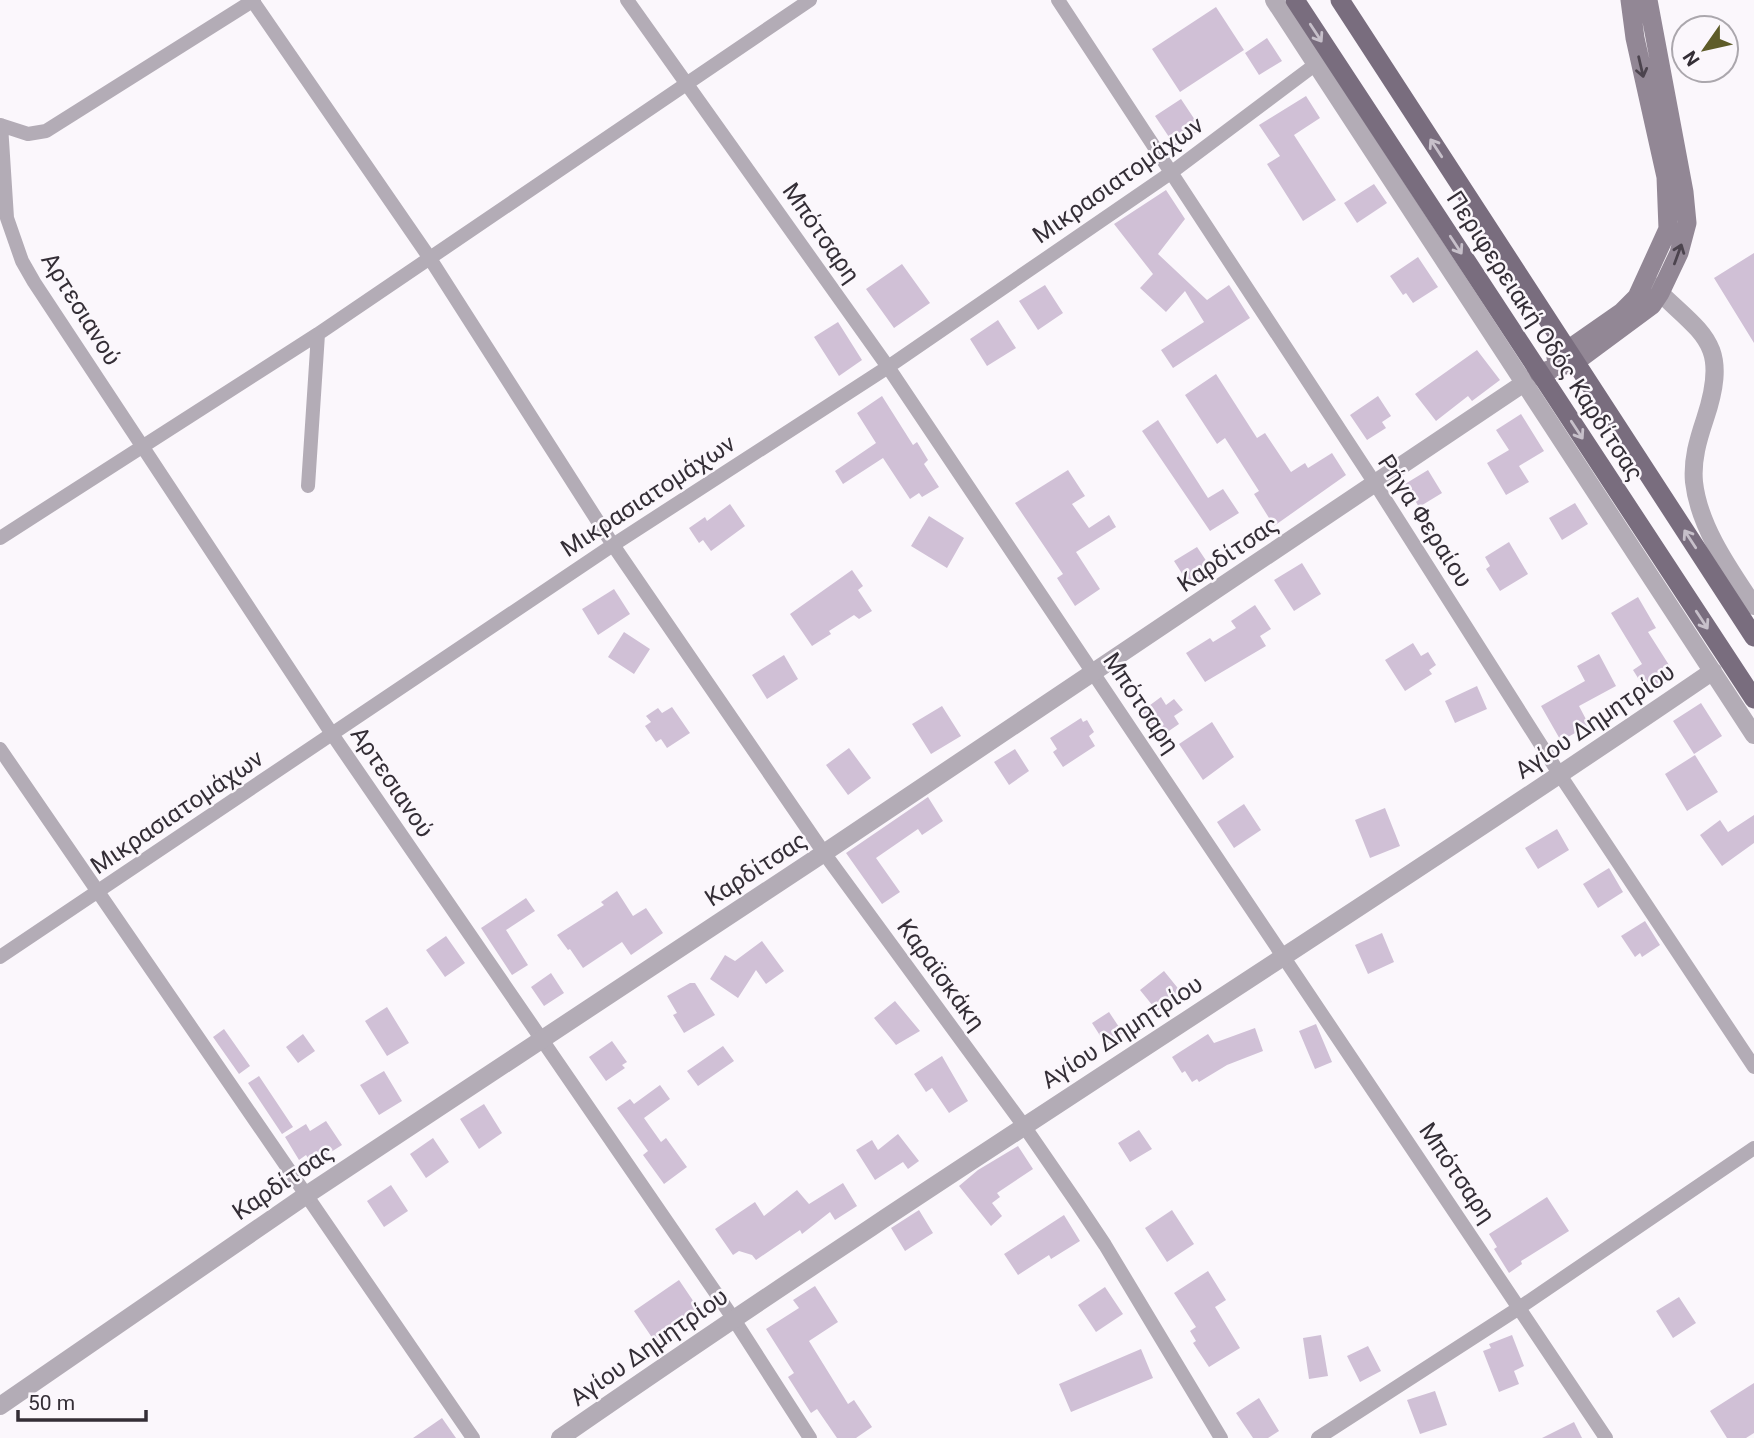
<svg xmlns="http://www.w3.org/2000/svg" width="1754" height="1438" font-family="Roboto,sans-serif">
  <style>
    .building { fill: #d0c0d6 }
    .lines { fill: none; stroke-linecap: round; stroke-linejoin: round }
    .minor { stroke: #b3acb6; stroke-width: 14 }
    .tertiary { stroke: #b3acb6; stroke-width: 18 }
    .secondary { stroke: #928795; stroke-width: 19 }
    .primary { stroke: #796d7e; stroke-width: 19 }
    .oneway { stroke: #c7c0ca }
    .oneway2 { stroke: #4c444e }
    .labels { text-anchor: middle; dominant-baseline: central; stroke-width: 5; stroke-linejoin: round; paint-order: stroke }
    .street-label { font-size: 24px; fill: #342e36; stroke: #fbf7fc }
  </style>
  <rect width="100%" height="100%" fill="#fbf7fc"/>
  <!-- building -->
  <path class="building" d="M1216,7l28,43 -64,42 -28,-43z
    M1267,38l15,23 -23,14 -14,-22z
    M1306,96l14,22 -26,17 42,65 -33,21 -36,-57 13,-8 -21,-31z
    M1181,99l20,30 -26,17 -20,-30z
    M1374,184l13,19 -30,20 -13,-20z
    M1166,190l19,29 -27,35 49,46 22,-15 21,33 -77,50 -12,-18 43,-28 -19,-31 -19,21 -26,-24 13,-14 -39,-50z
    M1754,253v90l-40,-65z
    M1418,257l20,30 -25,16 -7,-10 -3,2 -13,-19z
    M902,264l28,39 -36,25 -28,-39z
    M1045,285l18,28 -25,17 -19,-29z
    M998,320l18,28 -29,18 -17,-27z
    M838,322l24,38 -23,16 -25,-39z
    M1477,350l23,30 -28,21 -4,-5 -32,25 -21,-27z
    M1216,374l41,64 8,-5 26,39 14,-9 3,5 24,-15 14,22 -72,51 -20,-32 5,-3 -34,-53 -8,6 -32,-49z
    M882,396l31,49 4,-3 11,18 -4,4 15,23 -17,10 -3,-4 -9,6 -27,-41 -40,26 -8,-13 41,-28 -19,-30z
    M1378,396l13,20 -9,6 4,6 -19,12 -17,-25z
    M1521,414l23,37 -25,15 10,16 -23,13 -19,-32 22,-13 -13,-20z
    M1158,420l50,78 15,-9 16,24 -29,18 -68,-100z
    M1068,470l17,26 -13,8 17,24 20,-13 7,12 -40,25 24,37 -25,17 -18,-28 6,-4 -48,-71z
    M1428,470l14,23 -23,14 -14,-23z
    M1575,503l13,21 -26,16 -13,-22z
    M730,504l15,22 -34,25 -8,-11 -4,3 -10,-15 16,-11 2,4z
    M929,516l35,22 -17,30 -36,-22z
    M1509,542l19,32 -28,17 -14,-22 4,-3 -5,-9z
    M1197,547l14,21 -23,15 -14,-22z
    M1302,563l19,31 -27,17 -20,-31z
    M852,570l11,16 -5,4 14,21 -13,8 -5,-4 -25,16 2,3 -19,12 -22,-32z
    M614,589l16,25 -32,21 -16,-26z
    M1638,597l18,31 -8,4 28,44 -28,18 -15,-24 9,-6 -31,-51z
    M1255,605l16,24 -11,7 6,10 -61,36 -19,-29 24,-15 3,4 23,-14 -5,-7z
    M624,632l26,17 -16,25 -26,-17z
    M1413,643l8,13 7,-4 8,13 -7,5 3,4 -27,17 -20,-31z
    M1599,654l17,32 -37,20 10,19 -28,16 -20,-35 44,-25 -8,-15z
    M784,655l14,24 -31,20 -15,-24z
    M1477,686l10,23 -32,14 -10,-22z
    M1161,697l5,8 8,-6 9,11 -9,6 5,8 -19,13 -18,-26z
    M1701,703l21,33 -28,18 -21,-33z
    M942,706l19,30 -30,18 -19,-30z
    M672,707l18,26 -23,15 -6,-9 -5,3 -11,-16 6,-4 -5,-6 12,-8 4,5z
    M1081,718l2,4 4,-2 7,12 -5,4 6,10 -32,21 -10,-15 4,-3 -7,-11z
    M1212,722l22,35 -31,23 -24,-36z
    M849,748l22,30 -23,17 -22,-30z
    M1015,749l14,22 -20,14 -15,-23z
    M1695,755l23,37 -31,19 -22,-37z
    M928,797l15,24 -21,14 -4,-6 -42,29 24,34 -18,12 -36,-51z
    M1244,804l17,26 -27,18 -17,-26z
    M1385,808l15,38 -30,12 -15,-38z
    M1754,815v28l-32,23 -22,-31 20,-15 8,12z
    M1557,829l12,21 -31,19 -13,-21z
    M1609,868l14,24 -25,16 -15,-24z
    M617,891l16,25 13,-8 17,25 -32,22 -9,-13 -39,26 -13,-19 -2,1 -11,-15 47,-30 -3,-3z
    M526,898l9,13 -29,19 22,35 -16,10 -31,-47z
    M1645,921l15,24 -18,12 -2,-4 -5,4 -14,-21z
    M1382,933l12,29 -26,12 -13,-29z
    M446,936l19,27 -20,14 -19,-27z
    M762,941l22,30 -18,13 -10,-14 -18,28 -28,-19 15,-24 10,6z
    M1164,971l17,21 -24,19 -17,-21z
    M551,973l13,20 -20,13 -13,-19z
    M690,983h5l20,32 -31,18 -11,-18 4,-2 -10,-17z
    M895,1001l25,30 -24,14 -22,-27z
    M387,1007l22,36 -22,13 -22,-35z
    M1109,1012l14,21 -17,12 -14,-22z
    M1316,1024l16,38 -17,7 -16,-38z
    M1255,1028l8,23 -36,14 -28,17 -2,-3 -5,3 -7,-11 -3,2 -10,-16 36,-23 6,9z
    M224,1029l26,37 -11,8 -26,-37z
    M303,1034l12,17 -17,12 -12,-16z
    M612,1041l15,21 -5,3 3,3 -19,13 -17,-24z
    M723,1046l11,15 -36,25 -11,-15z
    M942,1056l26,45 -19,12 -17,-25 -6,4 -12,-18z
    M384,1071l18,30 -23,14 -19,-30z
    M259,1076l34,51 -11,7 -34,-51z
    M660,1085l10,14 -26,19 17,24 5,-4 21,29 -23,17 -21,-29 5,-4 -31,-43 13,-9 4,5z
    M484,1104l18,29 -23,16 -19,-30z
    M326,1121l16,24 -30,19 -6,-9 -7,5 -14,-23 21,-13 4,7z
    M1139,1130l13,19 -22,13 -12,-19z
    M898,1134l21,27 -11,8 -5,-7 -28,18 -19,-30 16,-10 6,10z
    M433,1138l16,24 -23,16 -16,-24z
    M1018,1146l15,23 -36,24 3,4 -8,6 10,13 -11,10 -32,-40 19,-16z
    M843,1183l14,23 -22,14 -5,-8 -28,22 -2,-4 -44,30 -4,-5 -13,-4 -6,4 -18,-26 40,-27 9,14 33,-26 12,14z
    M391,1185l17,26 -24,16 -17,-26z
    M1547,1197l22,34 -48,30 1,3 -13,9 -15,-24 3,-2 -8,-13z
    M919,1210l14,23 -28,18 -14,-23z
    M1172,1210l22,34 -27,18 -22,-34z
    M1064,1215l16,26 -29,18 -2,-4 -31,20 -14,-21z
    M1208,1271l18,29 -11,7 25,41 -31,19 -16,-24 3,-2 -6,-10 6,-4 -22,-34z
    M679,1280l21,31 -45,31 -21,-31z
    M815,1286l23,36 -29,19 39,63 6,-4 18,27 -16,11h-19l-20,-29 -6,4 -23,-36 6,-4 -28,-44 33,-21 -6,-8z
    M1105,1287l18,27 -27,18 -18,-27z
    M1679,1297l17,26 -23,15 -17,-27z
    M1321,1335l7,41 -19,3 -6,-41z
    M1512,1335l12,31 -10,5 5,13 -20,8 -16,-41 8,-3 -2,-4z
    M1368,1346l13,25 -21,11 -13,-26z
    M1141,1349l12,29 -82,34 -12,-28z
    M1754,1383v50l-8,5h-19l-17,-27z
    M1435,1391l12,34 -27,9 -13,-34z
    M1259,1398l20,33 -11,7h-15l-17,-25z
    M442,1418l14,20h-43z
    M1574,1422l8,16h-40z"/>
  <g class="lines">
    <!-- minor -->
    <path class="minor" d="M252,0l177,257 184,288 211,308 200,273 53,77 28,42 116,193
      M627,0l261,367 718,1071
      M1058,0l318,485 184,290 194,292
      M0,125l28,9 18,-3 208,-131
      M1,125l6,93 15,43 12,21 298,452 401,584 77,120
      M308,486l10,-152
      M0,538l318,-204 492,-334
      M0,749l473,689
      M0,957l613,-412 275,-178 284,-195 144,-108
      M1318,1438l201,-130 235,-160"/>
    <!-- tertiary -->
    <path class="tertiary" d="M1274,0l480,735
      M1652,285c50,50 79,56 53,134 -7,21 -13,41 -11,63 5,45 36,88 60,124
      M0,1406l305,-210 519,-343 715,-480
      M560,1438c379,-263 772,-507 1153,-767"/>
    <!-- secondary -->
    <path class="secondary" d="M1556,358l66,-46 15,-15 31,-68 -2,-52 -31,-139 -5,-38
      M1539,373l36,-11 77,-57 8,-12 19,-40 8,-30 -3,-31 -36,-192"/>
    <!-- primary -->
    <path class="primary" d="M1295,0l459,699
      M1340,0l414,637"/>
  </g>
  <!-- one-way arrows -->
  <defs><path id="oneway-shaft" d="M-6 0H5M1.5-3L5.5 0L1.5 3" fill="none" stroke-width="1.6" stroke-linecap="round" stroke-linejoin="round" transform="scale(1.75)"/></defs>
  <g class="oneway">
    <use href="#oneway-shaft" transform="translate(1316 33) rotate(57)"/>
    <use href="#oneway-shaft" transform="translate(1436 148) rotate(-123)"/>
    <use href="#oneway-shaft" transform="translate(1456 245) rotate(57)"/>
    <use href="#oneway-shaft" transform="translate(1577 430) rotate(57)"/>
    <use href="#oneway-shaft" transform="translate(1690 539) rotate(-123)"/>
    <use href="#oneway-shaft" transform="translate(1702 620) rotate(57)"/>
  </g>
  <g class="oneway2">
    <use href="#oneway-shaft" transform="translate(1641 67) rotate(77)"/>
    <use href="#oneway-shaft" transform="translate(1678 254) rotate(-70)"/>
  </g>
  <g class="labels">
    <!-- street labels -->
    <g class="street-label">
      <text transform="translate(1118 180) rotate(-35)">Μικρασιατομάχων</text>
      <text transform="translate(821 233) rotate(55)">Μπότσαρη</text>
      <text transform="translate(81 309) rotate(58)">Αρτεσιανού</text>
      <text transform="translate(1545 336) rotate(57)">Περιφερειακή Οδός Καρδίτσας</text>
      <text transform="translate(648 496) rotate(-33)">Μικρασιατομάχων</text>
      <text transform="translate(1425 521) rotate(57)">Ρήγα Φεραίου</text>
      <text transform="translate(1228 554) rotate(-34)">Καρδίτσας</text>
      <text transform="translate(1141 703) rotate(56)">Μπότσαρη</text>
      <text transform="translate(1595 721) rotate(-34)">Αγίου Δημητρίου</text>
      <text transform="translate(392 782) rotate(56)">Αρτεσιανού</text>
      <text transform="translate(177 812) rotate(-34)">Μικρασιατομάχων</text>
      <text transform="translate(756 869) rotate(-33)">Καρδίτσας</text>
      <text transform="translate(941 975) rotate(54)">Καραϊσκάκη</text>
      <text transform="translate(1122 1032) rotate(-33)">Αγίου Δημητρίου</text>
      <text transform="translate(1457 1173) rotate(56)">Μπότσαρη</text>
      <text transform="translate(283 1182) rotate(-34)">Καρδίτσας</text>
      <text transform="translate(649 1347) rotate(-35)">Αγίου Δημητρίου</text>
    </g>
  </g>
  <!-- north arrow -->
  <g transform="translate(1705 49) rotate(236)"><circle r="33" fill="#fbf7fc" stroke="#aba7ad" stroke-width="2"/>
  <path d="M0-5L12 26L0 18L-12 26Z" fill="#5e5c29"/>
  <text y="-10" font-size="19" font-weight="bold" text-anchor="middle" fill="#342e36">N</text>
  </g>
  <!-- scale -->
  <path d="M18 1410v10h128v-10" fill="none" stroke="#342e36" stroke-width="3.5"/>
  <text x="28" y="1410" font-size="21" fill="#342e36" stroke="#fbf7fc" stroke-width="5" paint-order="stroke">50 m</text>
</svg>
